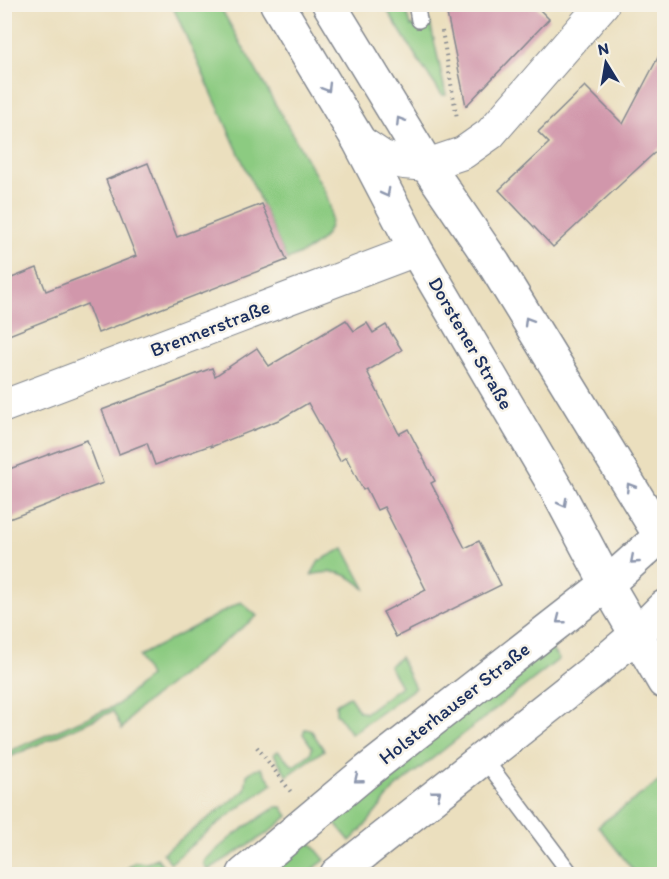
<svg xmlns="http://www.w3.org/2000/svg" width="669" height="879" font-family="Itim,sans-serif">
  <style>
    .green { fill: #8ccb81; stroke: #547d70; stroke-width: 1.5 }
    .building { fill: #d197ab }
    .lines { fill: none; stroke-linecap: round; stroke-linejoin: round }
    .lane-casing { stroke: #83878e; stroke-width: 18 }
    .street-casing { stroke: #83878e; stroke-width: 34 }
    .secondary-casing { stroke: #83878e; stroke-width: 36 }
    .primary-casing { stroke: #83878e; stroke-width: 36 }
    .path { stroke: #83878e; stroke-width: 4; stroke-dasharray: 1.5 4.5; stroke-linecap: butt }
    .lane { stroke: #fff; stroke-width: 15 }
    .street { stroke: #fff; stroke-width: 32 }
    .secondary { stroke: #fff; stroke-width: 33 }
    .primary { stroke: #fff; stroke-width: 33 }
    .oneway { stroke: #8d97ae }
    .labels { text-anchor: middle; dominant-baseline: central; stroke-width: 5; stroke-linejoin: round; paint-order: stroke }
    .street-label { font-size: 20px; fill: #1b2f5e; stroke: #f7f3e8 }
  </style>
  <rect width="100%" height="100%" fill="#f7f3e8"/>
  <filter id="ink" filterUnits="userSpaceOnUse"><feTurbulence type="fractalNoise" baseFrequency=".0167" numOctaves="2"/><feDisplacementMap in="SourceGraphic" scale="12" xChannelSelector="R" yChannelSelector="G"/><feConvolveMatrix kernelMatrix="1 2 1 2 8 2 1 2 1" color-interpolation-filters="sRGB"/></filter>
  <filter id="wash" filterUnits="userSpaceOnUse"><feTurbulence type="fractalNoise" baseFrequency=".008" numOctaves="4" result="noise"/><feDisplacementMap in="SourceGraphic" scale="24" xChannelSelector="R" yChannelSelector="G"/><feGaussianBlur stdDeviation="1.35" result="paint"/><feColorMatrix in="noise" values="0 0 0 0 0 0 0 0 0 0 0 0 0 0 0 0 0 1.4 0 .05"/><feComposite in="paint" operator="in"/></filter>
  <g filter="url(#wash)">
    <rect width="100%" height="100%" fill="#ebdfbe"/>
    <!-- green -->
    <path class="green" d="M172,5h47l104,183c21,41 0,57 -36,72z
      M384,5h21l6,21 19,-4 16,73h-4l-20,-29z
      M344,548l22,42c-18,-18 -31,-21 -55,-15l8,-14z
      M241,602l16,14 -121,95 -14,18 -9,-18 -108,48v-6l112,-48 32,-29 -10,-20z
      M549,646l10,13 -164,129 -31,39 -14,14 -20,-24z
      M400,657l15,31 -64,46 -15,-21v-9l13,-8 10,15 6,2 36,-27 -12,-20z
      M305,729l6,1 13,20 -37,26 -13,-22 4,-3 14,14h3l16,-12 1,-6 -9,-13z
      M261,768l12,16c-36,24 -70,50 -102,79l-8,-10 82,-63 2,-15 8,-6z
      M664,778v96h-28l-38,-48z
      M276,807h6l6,9 -20,17 -60,37 -4,-5v-3l3,-4 28,-24z
      M306,837l19,23 -19,14h-43z
      M157,858l8,10 -6,6h-39l15,-12 12,1z"/>
    <g id="blocks">
      <!-- building -->
      <path class="building" d="M445,4h89l15,15 -83,87z
        M664,46v98l-111,103 -54,-57 50,-47 -11,-11 47,-46 38,38z
        M148,163l29,74 85,-33 25,56 -189,73 -11,-29 -83,33v-56l33,-13 9,23 90,-35 -30,-76z
        M346,320l8,11 13,-8 6,10 13,-8 16,25 -35,21 32,63 9,-5 27,52 -4,2 34,65 14,-7 22,44 -105,52 -13,-25 43,-22 -42,-83 -7,3 -11,-22 -3,2 -17,-33 -6,4 -32,-58 -27,16 -70,28v-2l-56,20 -8,-22 -28,11 -17,-44 110,-42 3,8 42,-28 12,18z
        M87,440l16,43 -99,38v-50z"/>
    </g>
  </g>
  <g filter="url(#ink)">
    <use href="#blocks" fill-opacity="0" stroke="#83878e" stroke-width="1.5"/>
    <g class="lines">
      <!-- lane casing -->
      <g class="lane-casing">
        <path id="lane" d="M416,4l3,16
          M483,757l88,117"/>
      </g>
      <!-- street casing -->
      <g class="street-casing">
        <path id="street" d="M359,141l24,16 21,6 23,2 36,-12 27,-19 113,-130
          M4,406l412,-156"/>
      </g>
      <!-- secondary casing -->
      <g class="secondary-casing">
        <path id="secondary" d="M244,874l122,-102 241,-188 57,-51
          M337,874l255,-202 44,-37 28,-28"/>
      </g>
      <!-- primary casing -->
      <g class="primary-casing">
        <path id="primary" d="M277,4l82,137 57,109 141,240 50,94 57,98
          M329,4l98,161 67,99 170,278"/>
      </g>
      <!-- path -->
      <path class="path" d="M442,31l15,87
        M257,747l34,45"/>
      <!-- lane -->
      <use href="#lane" class="lane"/>
      <!-- street -->
      <use href="#street" class="street"/>
      <!-- secondary -->
      <use href="#secondary" class="secondary"/>
      <!-- primary -->
      <use href="#primary" class="primary"/>
    </g>
    <!-- one-way arrows -->
    <defs><path id="oneway-chevron" d="M-2-3.5L2.5 0L-2 3.5" fill="none" stroke-width="1.6" stroke-linecap="round" stroke-linejoin="round" transform="scale(1.5)"/></defs>
    <g class="oneway">
      <use href="#oneway-chevron" transform="translate(327 88) rotate(59)"/>
      <use href="#oneway-chevron" transform="translate(400 121) rotate(-122)"/>
      <use href="#oneway-chevron" transform="translate(386 193) rotate(62)"/>
      <use href="#oneway-chevron" transform="translate(528 321) rotate(-121)"/>
      <use href="#oneway-chevron" transform="translate(630 487) rotate(-122)"/>
      <use href="#oneway-chevron" transform="translate(563 503) rotate(62)"/>
      <use href="#oneway-chevron" transform="translate(634 560) rotate(139)"/>
      <use href="#oneway-chevron" transform="translate(560 620) rotate(142)"/>
      <use href="#oneway-chevron" transform="translate(358 779) rotate(141)"/>
      <use href="#oneway-chevron" transform="translate(437 794) rotate(-38)"/>
    </g>
  </g>
  <g class="labels">
    <!-- street labels -->
    <g class="street-label">
      <text transform="translate(210 328) rotate(-21)">Brennerstraße</text>
      <text transform="translate(471 343) rotate(60)">Dorstener Straße</text>
      <text transform="translate(454 703) rotate(-38)">Holsterhauser Straße</text>
    </g>
  </g>
  <!-- margin -->
  <rect width="669" height="879" fill="none" stroke="#f7f3e8" stroke-width="24"/>
  <!-- north arrow -->
  <g transform="translate(606 63) rotate(349)" stroke="#f7f3e8" stroke-width="4.5" paint-order="stroke">
  <path d="M0-4.5L10 22L0 15L-10 22Z" fill="#1b2f5e"/>
  <text y="-9" font-size="16" font-weight="bold" text-anchor="middle" fill="#1b2f5e">N</text>
  </g>
</svg>
